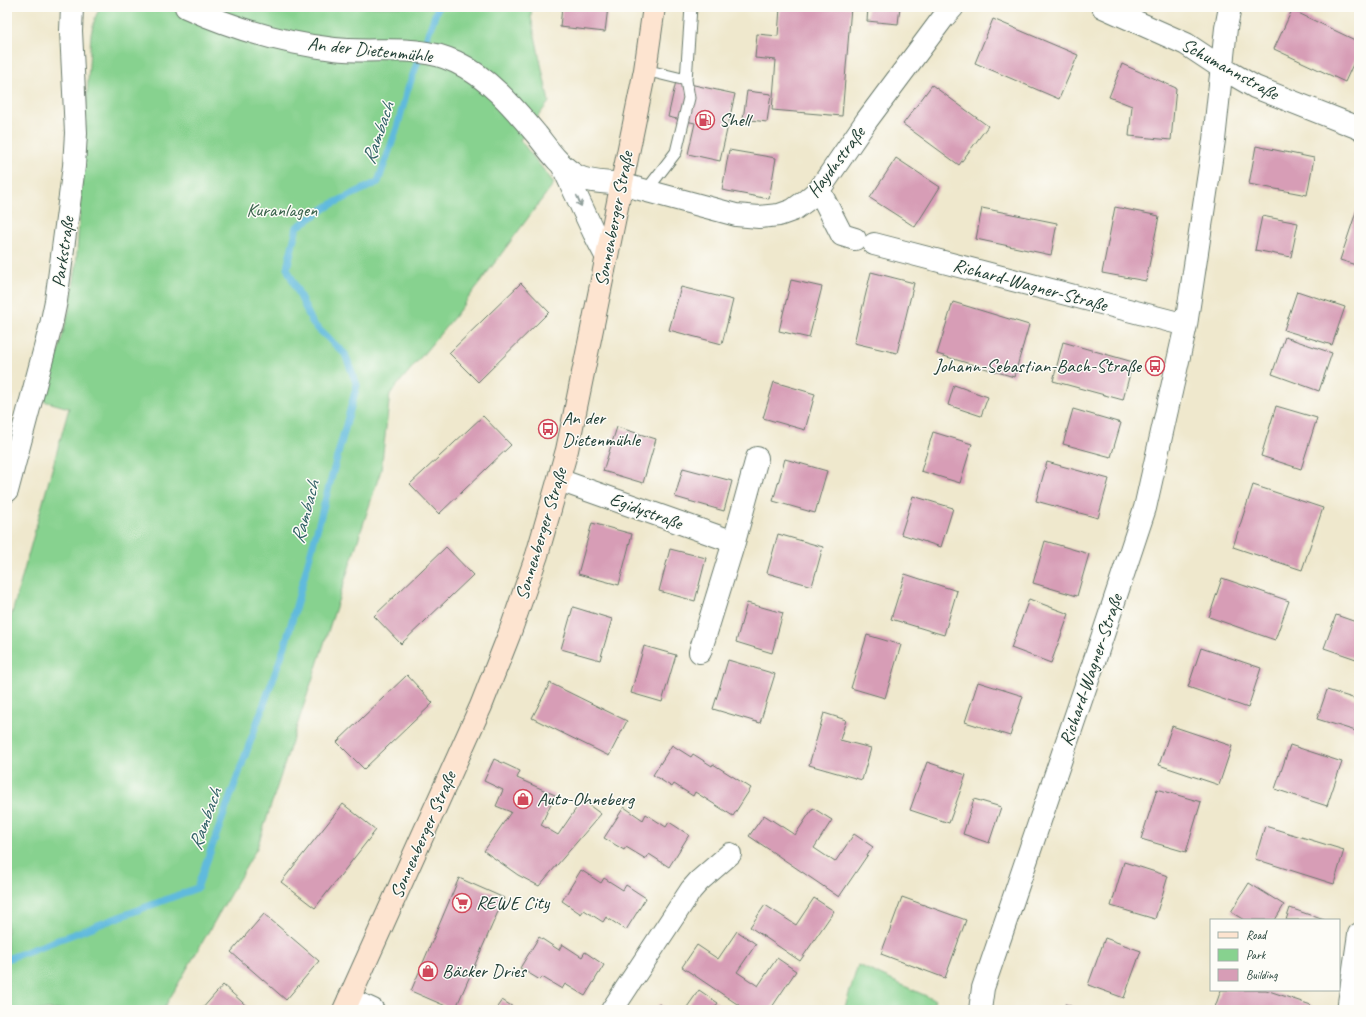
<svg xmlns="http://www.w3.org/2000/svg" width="1366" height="1017" font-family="Caveat,sans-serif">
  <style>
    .green { fill: #87d28f; stroke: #538862 }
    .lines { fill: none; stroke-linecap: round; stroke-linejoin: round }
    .stream { stroke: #60badd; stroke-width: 7 }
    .building { fill: #d79db6 }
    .service-casing { stroke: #68796a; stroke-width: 13 }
    .minor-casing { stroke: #68796a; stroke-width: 24 }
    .tertiary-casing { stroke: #68796a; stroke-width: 24 }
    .secondary-casing { stroke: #68796a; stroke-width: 24 }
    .service { stroke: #fff; stroke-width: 11 }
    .minor { stroke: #fff; stroke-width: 22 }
    .tertiary { stroke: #fff; stroke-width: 22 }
    .secondary { stroke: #fde4d0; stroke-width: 22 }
    .oneway { stroke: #8f9e9a }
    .labels { text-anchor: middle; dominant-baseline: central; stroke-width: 3; stroke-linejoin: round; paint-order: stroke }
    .street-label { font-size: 19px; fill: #1f3d34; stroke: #fdfcf7 }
    .poi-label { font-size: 19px; fill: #1f3d34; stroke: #fdfcf7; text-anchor: start }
    .park-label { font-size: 19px; fill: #39624b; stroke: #fdfcf7 }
    .water-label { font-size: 20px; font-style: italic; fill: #326267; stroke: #fdfcf7 }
  </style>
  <rect width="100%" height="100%" fill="#fdfcf7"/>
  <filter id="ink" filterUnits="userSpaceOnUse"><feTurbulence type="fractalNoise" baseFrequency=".025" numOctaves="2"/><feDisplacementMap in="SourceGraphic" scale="8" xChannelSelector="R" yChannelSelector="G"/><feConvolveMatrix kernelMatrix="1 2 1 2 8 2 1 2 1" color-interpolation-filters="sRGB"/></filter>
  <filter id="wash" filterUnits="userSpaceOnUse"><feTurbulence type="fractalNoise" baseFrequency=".012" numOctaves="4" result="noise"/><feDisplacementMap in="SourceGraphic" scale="16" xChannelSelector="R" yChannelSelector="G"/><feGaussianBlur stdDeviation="0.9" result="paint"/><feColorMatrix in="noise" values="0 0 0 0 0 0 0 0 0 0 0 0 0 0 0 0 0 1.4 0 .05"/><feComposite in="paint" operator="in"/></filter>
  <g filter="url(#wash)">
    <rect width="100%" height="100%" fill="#efe8cd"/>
    <!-- green -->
    <path class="green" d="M100,7h432l-1,10 18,85 -29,38 34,43 -99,133 -65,78 -9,76 -124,378 -94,162h-156v-384l4,-9 58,-209 -25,-7 11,-36 15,-59 6,-38 15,-234 4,-16z
      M858,965l77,35 -4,10h-87z"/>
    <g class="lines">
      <!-- stream -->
      <path class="stream" d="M7,959l190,-71 88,-242 72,-261 -12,-31 -32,-30 -26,-56 10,-41 33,-22 48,-23 19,-54 10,-37 31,-84"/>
    </g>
    <g id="blocks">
      <!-- building -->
      <path class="building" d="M562,7h46l-3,25 -45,-5z
        M780,7h71l-9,109 -70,-6 4,-50 -21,-2 2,-24 21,2z
        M868,7h32l-2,17 -31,-3z
        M1292,10l67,32v9l-14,31 -71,-33z
        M993,19l85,36 -19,44 -84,-36z
        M1122,64l54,24 -5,52 -42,-4 3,-30 -23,-9z
        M676,81l59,13 -15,67 -32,-7 7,-31 -27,-6z
        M932,85l56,41 -29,39 -56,-41z
        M747,91l24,3 -4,28 -24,-3z
        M1256,146l58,12 -7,37 -58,-11z
        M729,150l47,8 -7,41 -47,-9z
        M896,158l44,29 -25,40 -45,-29z
        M1115,207l44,9 -13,65 -44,-8z
        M982,208l75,15 -6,32 -75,-16z
        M1357,209l2,1v56l-19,-6z
        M1262,216l36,7 -7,34 -36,-7z
        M871,272l43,11 -17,70 -43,-10z
        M791,280l31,7 -13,51 -30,-7z
        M521,283l28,29 -71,70 -29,-29z
        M681,287l52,13 -11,44 -53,-14z
        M1297,291l48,16 -13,38 -48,-15z
        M953,302l76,23 -15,52 -77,-23z
        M1285,337l47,16 -13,38 -47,-17z
        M1063,342l70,20 -10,38 -70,-19z
        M774,382l41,12 -10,36 -42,-12z
        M954,385l34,12 -7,19 -33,-11z
        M1276,406l41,12 -16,51 -40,-13z
        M1073,409l48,14 -10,34 -48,-13z
        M483,416l28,29 -72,69 -29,-30z
        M617,427l39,12 -13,44 -40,-12z
        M933,432l39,12 -12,39 -39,-12z
        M785,459l42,12 -12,42 -42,-12z
        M1047,462l62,17 -11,39 -62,-17z
        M683,468l49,13 -8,30 -49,-14z
        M1253,485l70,23 -21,62 -69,-23z
        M913,496l40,12 -12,39 -40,-13z
        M592,523l40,11 -13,51 -41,-11z
        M778,534l45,13 -11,39 -45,-13z
        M1045,541l44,13 -12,42 -44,-13z
        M446,547l27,28 -72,69 -27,-28z
        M670,549l36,9 -11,43 -36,-10z
        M905,574l52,17 -13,44 -53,-16z
        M1222,578l67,23 -14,39 -66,-23z
        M1029,599l40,15 -18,49 -40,-15z
        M747,603l36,10 -11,40 -36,-11z
        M573,607l39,12 -12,41 -39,-11z
        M1336,615l23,8v37l-35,-12z
        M867,635l34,10 -16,53 -34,-10z
        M644,646l32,9 -14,47 -31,-9z
        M1201,648l60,20 -13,40 -60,-21z
        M728,660l47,14 -15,49 -47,-14z
        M407,675l26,28 -69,66 -27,-27z
        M978,682l45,14 -13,40 -45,-14z
        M550,683l77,38 -18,35 -77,-38z
        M1327,690l32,10v32l-42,-13z
        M824,713l22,7 -6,20 31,8 -9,32 -53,-15z
        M1172,726l60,20 -13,39 -60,-20z
        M672,745l19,12 2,-3 19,12 1,-2 38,24 -18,28 -38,-24 -2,4 -19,-12 -2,3 -19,-12z
        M1290,745l52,17 -15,44 -52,-17z
        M494,759l26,12 -3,7 38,17 -14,30 17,10 24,-35 19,14 -62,72 -21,-11 -34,-24 27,-39 -15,-6 7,-16 -19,-9z
        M927,762l39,13 -17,48 -39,-13z
        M1157,789l44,13 -15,50 -45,-13z
        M974,799l27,8 -12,36 -26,-9z
        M343,804l33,26 -61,78 -34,-26z
        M624,807l19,13 3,-6 20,13 3,-5 20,13 -20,32 -20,-13 -3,5 -20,-12 -2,3 -20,-12z
        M813,808l19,12 -18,28 21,14 19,-28 19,13 -34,50 -90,-61 15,-21 31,20z
        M1265,826l79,24 -10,34 -79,-25z
        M1124,862l44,14 -13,43 -44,-13z
        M581,870l20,13 3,-5 19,12 3,-5 20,13 -20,32 -20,-13 -3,5 -19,-12 -3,4 -19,-13z
        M459,878l45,20 -49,112 -44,-19z
        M1249,883l35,22 -9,15h-31l-13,-8z
        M902,897l64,23 -21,58 -64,-24z
        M814,898l20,13 -34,50 -50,-34 15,-22 31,20z
        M1290,908l34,12h-38z
        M264,914l55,47 -33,39 -55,-48z
        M737,931l19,13 -19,28 21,14 19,-28 19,13 -26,39h-24l-64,-43 15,-22 21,14z
        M539,937l20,13 3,-6 20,13 3,-5 19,13 -19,31 -20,-12 -3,5 -20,-12 -2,3 -20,-12z
        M1105,938l36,13 -17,47 -36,-13z
        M223,985l28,25h-50z
        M699,990l19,13 -5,7h-28z
        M1221,990h45l45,15 -2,5h-95z
        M502,1000l16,10h-23z
        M659,1004l10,6h-14z
        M1065,1004l16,6h-17z"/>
    </g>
  </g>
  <g filter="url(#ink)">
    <use href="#blocks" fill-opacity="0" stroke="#68796a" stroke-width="1"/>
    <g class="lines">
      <!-- service casing -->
      <g class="service-casing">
        <path id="service" d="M645,70l41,10 5,-73
          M646,191l30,-39 13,-54 -3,-18"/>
      </g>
      <!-- minor casing -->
      <g class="minor-casing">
        <path id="minor" d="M1103,7l83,37 36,24 33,19 104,41
          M621,184l115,31 23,2 20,-2 14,-5 14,-10 12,-10 48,-70 76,-102 10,-11
          M819,190l23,45 13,4
          M874,244l312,81
          M559,480l175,62
          M7,491l44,-166 5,-24 18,-135 2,-33 -5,-102 1,-24
          M700,652l34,-110 23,-84
          M349,999l24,11
          M612,1010l79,-120 8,-9 31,-27
          M980,1010l3,-22 113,-332 49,-148 41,-183 28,-185 12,-112 4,-21
          M1348,1010l11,-76"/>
      </g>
      <!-- tertiary casing -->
      <g class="tertiary-casing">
        <path id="tertiary" d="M186,7c46,21 98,36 148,42 43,5 81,-6 122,13 32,15 59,47 81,73 11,14 23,32 40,41 13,7 30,6 44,8
          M562,165l32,68 12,23"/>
      </g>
      <!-- secondary casing -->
      <g class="secondary-casing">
        <path id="secondary" d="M344,1010l137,-304 28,-71 28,-80 30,-105 8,-38 70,-342 9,-63"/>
      </g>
      <!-- service -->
      <use href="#service" class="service"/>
      <!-- minor -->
      <use href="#minor" class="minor"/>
      <!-- tertiary -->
      <use href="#tertiary" class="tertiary"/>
      <!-- secondary -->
      <use href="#secondary" class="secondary"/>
    </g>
    <!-- one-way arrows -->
    <defs><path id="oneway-shaft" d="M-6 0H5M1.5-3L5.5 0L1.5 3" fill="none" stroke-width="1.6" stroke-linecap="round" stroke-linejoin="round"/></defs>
    <use class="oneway" href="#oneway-shaft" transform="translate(579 201) rotate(67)"/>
  </g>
  <!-- icons -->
  <defs>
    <g id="fuel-ring" transform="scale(1)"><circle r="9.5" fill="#fdfcf7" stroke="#d1495b" stroke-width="1.5"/><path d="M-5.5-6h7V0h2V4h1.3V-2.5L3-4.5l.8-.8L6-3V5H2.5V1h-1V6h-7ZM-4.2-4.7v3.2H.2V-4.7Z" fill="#d1495b"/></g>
    <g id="bus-ring" transform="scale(1)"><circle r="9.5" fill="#fdfcf7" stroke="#d1495b" stroke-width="1.5"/><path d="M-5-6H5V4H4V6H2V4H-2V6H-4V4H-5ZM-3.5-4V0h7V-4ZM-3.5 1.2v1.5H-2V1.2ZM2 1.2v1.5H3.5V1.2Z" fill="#d1495b"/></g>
    <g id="shop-ring" transform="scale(1)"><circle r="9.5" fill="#fdfcf7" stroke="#d1495b" stroke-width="1.5"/><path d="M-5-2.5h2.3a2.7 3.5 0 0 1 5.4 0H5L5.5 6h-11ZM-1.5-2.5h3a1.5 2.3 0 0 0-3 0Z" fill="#d1495b"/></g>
    <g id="supermarket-ring" transform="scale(1)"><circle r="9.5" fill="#fdfcf7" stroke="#d1495b" stroke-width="1.5"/><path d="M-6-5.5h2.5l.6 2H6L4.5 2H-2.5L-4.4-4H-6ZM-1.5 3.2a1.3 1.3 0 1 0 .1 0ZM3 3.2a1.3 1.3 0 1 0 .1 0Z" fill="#d1495b"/></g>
  </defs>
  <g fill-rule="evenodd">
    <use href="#fuel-ring" x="705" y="120"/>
    <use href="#bus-ring" x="1155" y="366"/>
    <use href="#bus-ring" x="548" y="429"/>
    <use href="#shop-ring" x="523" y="799"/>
    <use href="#supermarket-ring" x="462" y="903"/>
    <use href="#shop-ring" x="428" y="971"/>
  </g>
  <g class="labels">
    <!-- street labels -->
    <g class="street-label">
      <text transform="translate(370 50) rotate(6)">An der Dietenmühle</text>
      <text transform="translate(1230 69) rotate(29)">Schumannstraße</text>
      <text transform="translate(836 162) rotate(-53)">Haydnstraße</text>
      <text transform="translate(614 219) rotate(-79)">Sonnenberger Straße</text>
      <text transform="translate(63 252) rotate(-82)">Parkstraße</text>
      <text transform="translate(1030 285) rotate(15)">Richard-Wagner-Straße</text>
      <text transform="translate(646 511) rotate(20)">Egidystraße</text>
      <text transform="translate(541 534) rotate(-73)">Sonnenberger Straße</text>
      <text transform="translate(1091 670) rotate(-71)">Richard-Wagner-Straße</text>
      <text transform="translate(423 835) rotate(-66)">Sonnenberger Straße</text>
    </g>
    <!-- poi labels -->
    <g class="poi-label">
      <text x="719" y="120">Shell</text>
      <text x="1141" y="366" text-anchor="end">Johann-Sebastian-Bach-Straße</text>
      <text x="562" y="418">An der<tspan x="562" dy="22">Dietenmühle</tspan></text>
      <text x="537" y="799">Auto-Ohneberg</text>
      <text x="476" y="903">REWE City</text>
      <text x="442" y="971">Bäcker Dries</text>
    </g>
    <!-- park labels -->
    <g class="park-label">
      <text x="282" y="210">Kuranlagen</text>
    </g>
    <!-- water labels -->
    <g class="water-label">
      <text transform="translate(378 133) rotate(-71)">Rambach</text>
      <text transform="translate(305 512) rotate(-75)">Rambach</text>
      <text transform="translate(205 819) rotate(-70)">Rambach</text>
    </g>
  </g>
  <!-- margin -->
  <rect width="1366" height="1017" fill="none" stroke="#fdfcf7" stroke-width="24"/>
  <!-- legend -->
  <rect x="1210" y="919" width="130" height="72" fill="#fdfcf7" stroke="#a4b0a9"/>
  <rect x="1218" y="932" width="20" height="6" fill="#fde4d0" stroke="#a4b0a9"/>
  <text x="1246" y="939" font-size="12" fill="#1f3d34">Road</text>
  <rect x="1218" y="949" width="20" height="12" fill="#87d28f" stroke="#a4b0a9"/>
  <text x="1246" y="959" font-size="12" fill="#1f3d34">Park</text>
  <rect x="1218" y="969" width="20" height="12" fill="#d79db6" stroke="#a4b0a9"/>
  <text x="1246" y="979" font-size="12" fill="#1f3d34">Building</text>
</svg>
